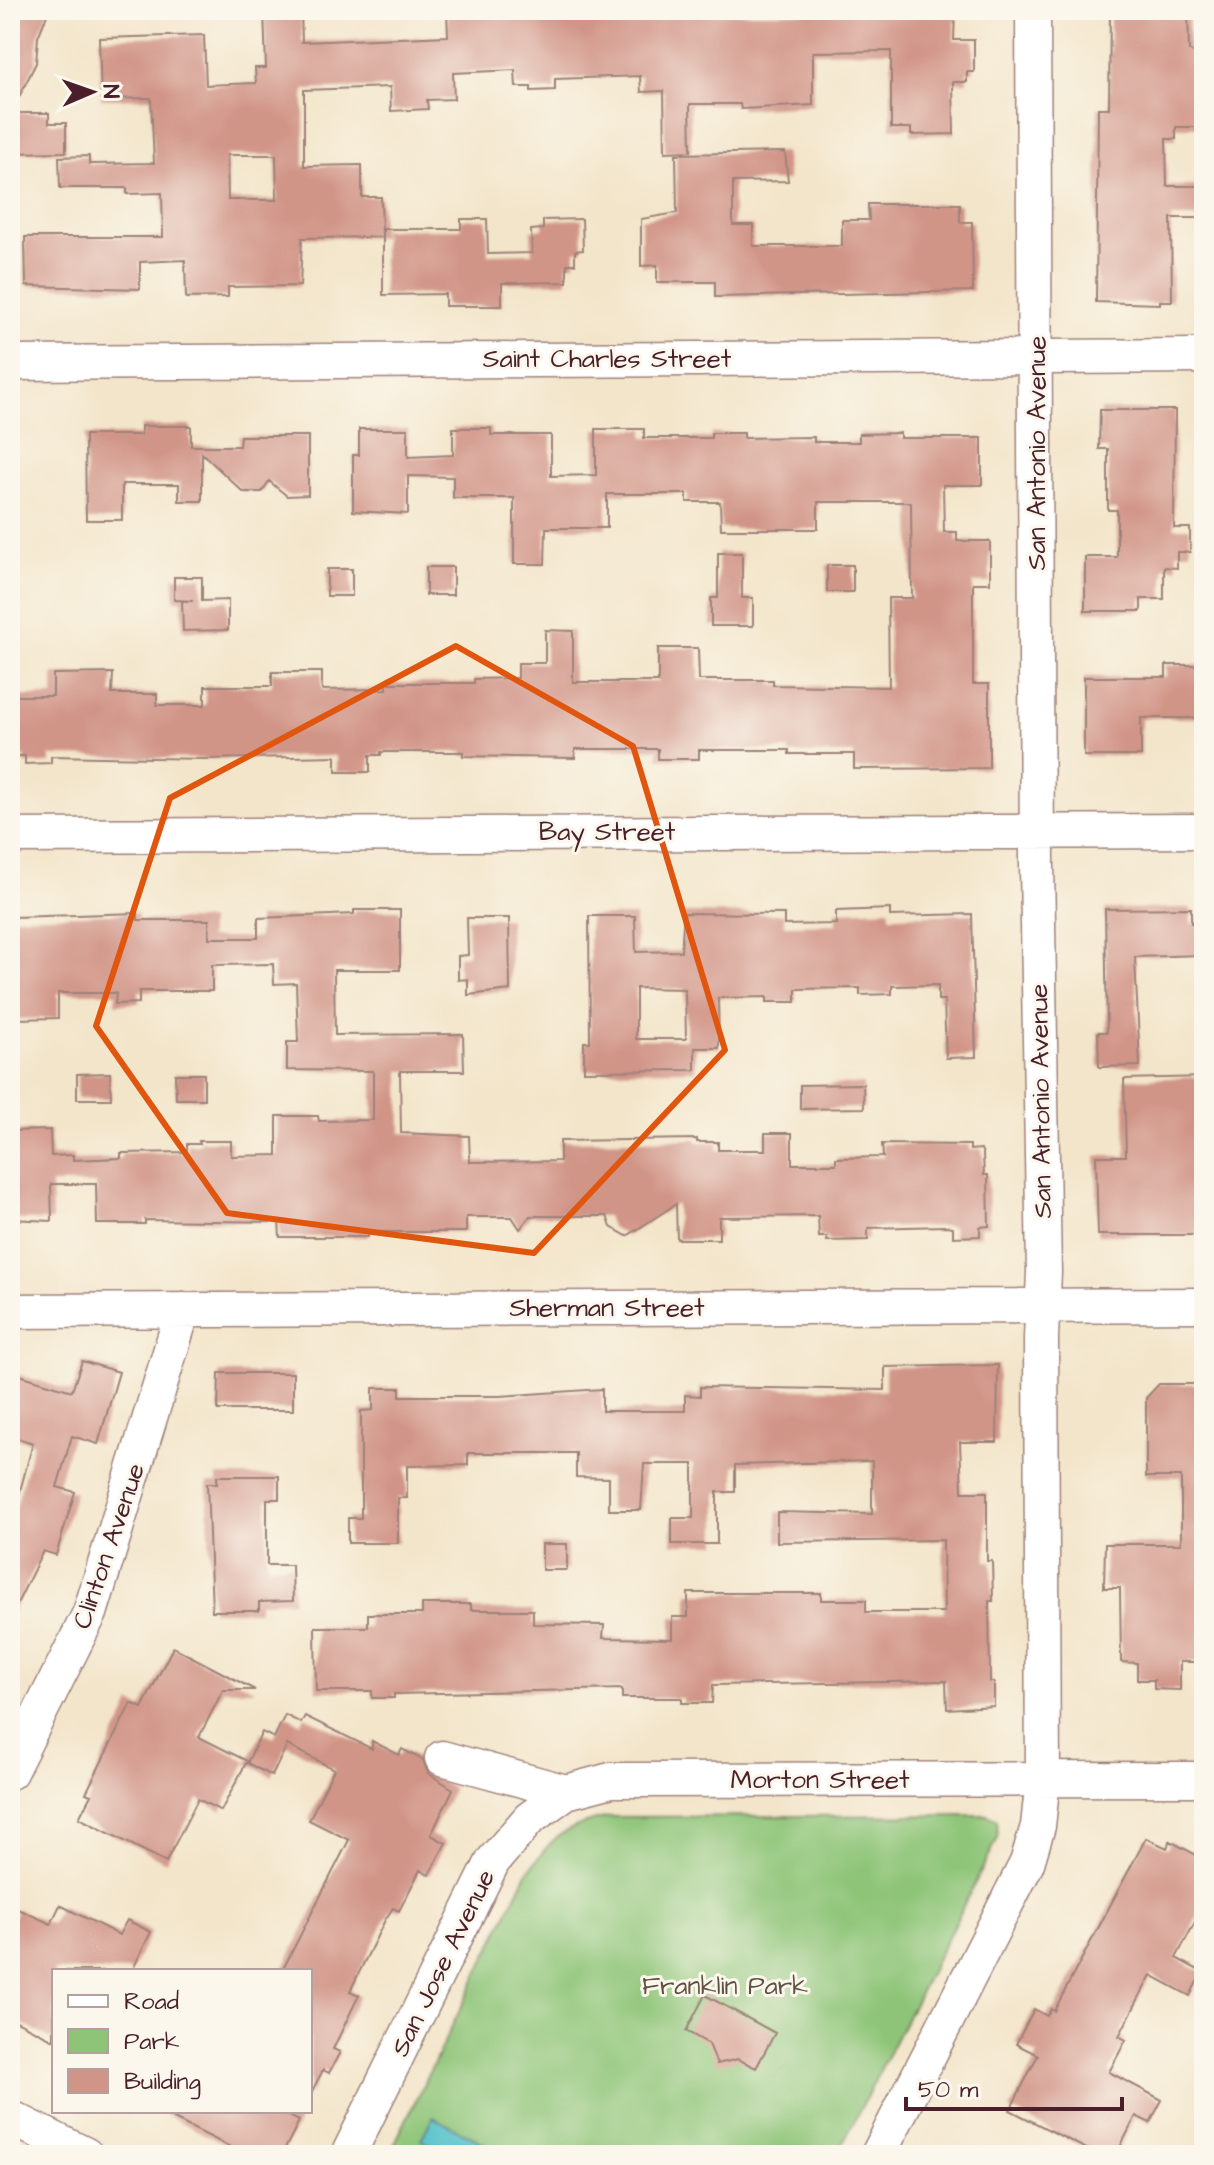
<svg xmlns="http://www.w3.org/2000/svg" width="1214" height="2165" font-family="'Architects Daughter',sans-serif">
  <style>
    .green { fill: #8dc477; stroke: #6c7251; stroke-width: 2 }
    .water { fill: #56c3cc; stroke: #50717c; stroke-width: 2 }
    .building { fill: #d19588; fill-rule: evenodd }
    .lines { fill: none; stroke-linecap: round; stroke-linejoin: round }
    .minor-casing { stroke: #9e827a; stroke-width: 37 }
    .minor { stroke: #fff; stroke-width: 34 }
    .marked { fill: none; stroke: #e0560e; stroke-width: 6; stroke-linejoin: round }
    .labels { text-anchor: middle; dominant-baseline: central; stroke-width: 6; stroke-linejoin: round; paint-order: stroke }
    .street-label { font-size: 26px; fill: #4a1f2b; stroke: #fbf7ec }
    .park-label { font-size: 26px; fill: #5e5142; stroke: #fbf7ec }
  </style>
  <rect width="100%" height="100%" fill="#fbf7ec"/>
  <filter id="ink" filterUnits="userSpaceOnUse"><feTurbulence type="fractalNoise" baseFrequency=".0125" numOctaves="2"/><feDisplacementMap in="SourceGraphic" scale="16" xChannelSelector="R" yChannelSelector="G"/><feConvolveMatrix kernelMatrix="1 2 1 2 8 2 1 2 1" color-interpolation-filters="sRGB"/></filter>
  <filter id="wash" filterUnits="userSpaceOnUse"><feTurbulence type="fractalNoise" baseFrequency=".006" numOctaves="4" result="noise"/><feDisplacementMap in="SourceGraphic" scale="32" xChannelSelector="R" yChannelSelector="G"/><feGaussianBlur stdDeviation="1.8" result="paint"/><feColorMatrix in="noise" values="0 0 0 0 0 0 0 0 0 0 0 0 0 0 0 0 0 1.4 0 .05"/><feComposite in="paint" operator="in"/></filter>
  <g filter="url(#wash)">
    <rect width="100%" height="100%" fill="#f3e5ca"/>
    <!-- green -->
    <path class="green" d="M988,1815l9,5 1,18 -161,317h-448l137,-280c28,-40 35,-47 83,-58z"/>
    <!-- water -->
    <path class="water" d="M433,2117l70,36v2h-51l-31,-16z"/>
    <g id="blocks">
      <!-- building -->
      <path class="building" d="M10,10h39l-11,27 -2,26 -25,50h38v10h17v29l-56,1z
        M301,10l1,32 146,-6 -1,-23 181,2 323,-5 4,1 -1,29h20v32h-7v10h-14l1,52 -43,1v-7h-20v-77l-78,1v53l-72,4 -1,-5h-50l1,47 -26,1 -1,-61 -23,1 -1,-16 -85,3v11l-24,1v-4h-15l-1,-17 -62,3 1,26 -27,1 1,9 -37,2 -1,-24 -86,3v76l58,-1v32h19l1,40 -80,1 -2,48 -72,1v10l-42,1 -1,-38 -45,2v27l-114,-3 -1,-49h138l-1,-44 -35,1v-6h-67l-1,-31 30,-1v8l65,-1 -3,-65 -50,1 -2,-61 105,-3 2,50 50,-2 -1,-15h11l-2,-57zM227,155h49l1,45h-49z
        M1110,10h78l1,41 11,2 4,74h-28v12h-10l1,47h37v32h-33l1,83h-12v3l-64,-2 2,-194h11z
        M785,152l3,29 -55,1v43h20v21h89v-26h27l-1,-16h92v18h12l1,69 -258,6v-15h-58v-17l-16,1v-47l36,-6 -1,-59z
        M461,219h26l1,35 44,-1 -1,-23 12,-1v-9l39,-1 1,31 -8,1v13h-8v18l-65,1v23h-57v-12l-62,1v-66h78z
        M1100,410h75l-1,118h16v24h-13v16l-13,-1v32h-23v12h-56v-54h32v-47h-9v-61h-9z
        M141,426h50v20h48l1,-10h68v59l-21,1 -18,-15 -7,11h-19l-41,-39v48h-23v-17h-57v36h-36l-1,-85h56z
        M453,428h38v7h60v41l45,-1v-46h48v9h67v-5h33v5l70,-1v5h45v-8l41,-1v5h82v47h-39l1,47h13v9h33v42h-17v101h16v84l-135,1v-15h-65v-4h-90v9h-41v-10h-83v9l-112,-2v-4h-82v3h-11v17h-34v-16l-131,3 -154,-3v7l-26,1v-8h-15v-60h43v-22l60,-1 -1,21h45v11h48v-19h67v-14h50v18l65,-1v-6h87v-4l44,-1v-15h27v-33l28,1v51h85v-34h40l1,32h74v5l116,2 -1,-89h24l-1,-96h-93v27h-97l-1,-27h-33v-8h-80v34h-61l-1,36h-31v-66h-61v-21l-45,-1v38l-55,-3v-56h6v-26h49v28l45,-2z
        M718,553h24v45h11v28h-42v-28h7z
        M827,565h26v27h-26z
        M426,567h27v28h-27z
        M327,569h25v27h-25z
        M174,577h28v24l26,-1v30l-45,1 -1,-30h11l-19,-1z
        M1166,665h38v53h-63v38h-57v-79h82z
        M1191,908v15h10l1,32 -67,2 5,109 -41,1 -1,-35h9l-2,-123z
        M890,909v7l82,-2 4,143 -30,1 -2,-58h-6v-15l-46,1v8l-32,1v-7l-64,1v13h-29v-5l-49,1 1,50h-24v22l-111,1v-29h6l-1,-126h46l1,36 45,-1 3,-38 100,1v11l52,-1v-13zM636,988l49,1 1,50h-50z
        M354,910h46v60h-66l1,65 128,-1 1,37h-64l1,62 68,3 1,26 90,-1v-20l137,-2v3h21v8h47v-17h27v31h44v-6l47,-1 -1,-13 88,1v5l11,-1 2,5 1,21h4l1,51 -9,1v9l-27,1v-10l-7,-1 -78,2v12l-41,1v-4h-8l-1,-21 -99,1v22h-42l-1,-35 -49,32 -16,-9 -4,-11h-77l-10,13 -8,-12h-46v15h-98v5h-88l-1,-15 -134,-2v4h-48l-1,-40h-45l1,37 -42,-2v-88l40,-1 1,26 22,-1v5l48,-2v-5l66,-1v-8h13l-1,-3h32v15l46,-1v-39h41l1,5 54,-1v-49l-86,-1v-28h11l-2,-59 -22,1 -1,-20 -61,1v26h-73v12l-24,1 1,-11h-58v25l-43,1 -1,-102 124,-4v7h71v18h49v-20l96,-4z
        M467,918h42l1,72 -42,5v-16l-10,1v-24l10,-1z
        M110,1073l1,26h-34v-25z
        M175,1074h29v25h-28z
        M1204,1077v33h-3l3,87h-7l1,38h-100l-2,-79h30l-2,-77z
        M863,1084l1,24 -64,1v-24z
        M82,1361l37,11 -21,72 -26,-8 -15,51 18,5 -19,63 -13,-4 -33,67v-90l23,-85 -23,-7v-64l62,19z
        M998,1365l-1,77h-37l2,50h25v69h5l1,40h-4l1,81h4v24l-47,3 -1,-28 -233,4 -1,18h-30v-5h-60v-9l-228,5v4h-22v-7h-56l-1,-64h53v-13h54v-10h49v6h62v14l71,1 -1,13 69,1v-22h16v-24h133v7h45v12h78l-1,-72 -166,2v-30l95,2v-53l-137,4v27h-18v52h-45v-26h21v-54h-49l-3,46h-32v-32l-33,-1v-24h-108v12l-61,1v32h-9v45h-50v-25h13v-107l12,-1v-22h27v8h99l103,-7v22h83v-16l15,1v-9l185,3v-23z
        M219,1373h74v37h-75z
        M1159,1384h44l1,278h-24v28l-26,-1v-9h-17v-17l-16,-1 -1,-74h-16l1,-44h76v-67h-35v-79z
        M217,1476h62v23h-12v66h25l1,36 -34,1v9h-47l-5,-128h10z
        M542,1544h25v26h-25z
        M173,1647l82,43h-32l-24,47 48,24 -26,50 -23,-12 -32,63 -87,-44 12,-23 -5,-2 45,-90 11,5z
        M285,1715l16,8 4,-7 67,33v-8l27,14 3,-6 21,11 5,13 25,16 -22,46 15,8 -17,32 -9,-5 -21,41 -6,-3 -8,12 -35,71 9,4 -26,54 7,3 -11,21 -6,-3 -13,25v-124h-28l67,-131 -40,-20 25,-51 -47,-24 -15,31 -25,-13 15,-31 12,6z
        M1146,1838l21,10 3,-7 34,18v46l-28,53 26,14 -12,24 -39,-21 -32,61 7,4 -17,32 53,28 -12,23 -14,-7 -20,39h-18l-88,-45 28,-55 -22,-11 18,-35 13,7 4,-7 3,2z
        M60,1905l59,30 8,-15 24,12 -19,39h-78v69l-44,-22v-94l8,-15 33,15z
        M705,1995l70,38 -19,35 -18,-9 -21,5 -8,-20 -23,-13z
        M158,2111h121l20,10 -17,34h-36z"/>
    </g>
  </g>
  <g filter="url(#ink)">
    <use href="#blocks" fill-opacity="0" stroke="#9e827a" stroke-width="2"/>
    <g class="lines">
      <!-- minor casing -->
      <g class="minor-casing">
        <path id="minor" d="M10,363l1194,-7
          M10,836l1194,-5
          M10,1311l1194,-6
          M442,1758l124,34 45,-12 593,-1
          M10,1772l80,-159 93,-303
          M10,2117l76,38
          M348,2155l145,-294 36,-42 37,-27
          M878,2155l149,-292 11,-37 5,-47 -2,-441 3,-66 -7,-407 -4,-855"/>
      </g>
      <!-- minor -->
      <use href="#minor" class="minor"/>
    </g>
  </g>
  <!-- marked area -->
  <path class="marked" d="M456,646l177,100 92,304 -191,203 -307,-40 -131,-187 74,-228z"/>
  <g class="labels">
    <!-- street labels -->
    <g class="street-label">
      <text x="607" y="359">Saint Charles Street</text>
      <text transform="translate(1037 453) rotate(-90)">San Antonio Avenue</text>
      <text x="607" y="832">Bay Street</text>
      <text transform="translate(1041 1101) rotate(-91)">San Antonio Avenue</text>
      <text x="607" y="1308">Sherman Street</text>
      <text transform="translate(109 1546) rotate(-71)">Clinton Avenue</text>
      <text x="820" y="1780">Morton Street</text>
      <text transform="translate(443 1963) rotate(-64)">San Jose Avenue</text>
    </g>
    <!-- park labels -->
    <g class="park-label">
      <text x="725" y="1986">Franklin Park</text>
    </g>
  </g>
  <!-- margin -->
  <rect width="1214" height="2165" fill="none" stroke="#fbf7ec" stroke-width="40"/>
  <!-- legend -->
  <rect x="52" y="1969" width="260" height="144" fill="#fbf7ec" stroke="#b4a19f" stroke-width="2"/>
  <rect x="68" y="1995" width="40" height="12" fill="#ffffff" stroke="#b4a19f" stroke-width="2"/>
  <text x="124" y="2009" font-size="24" fill="#4a1f2b">Road</text>
  <rect x="68" y="2029" width="40" height="24" fill="#8dc477" stroke="#b4a19f" stroke-width="2"/>
  <text x="124" y="2049" font-size="24" fill="#4a1f2b">Park</text>
  <rect x="68" y="2069" width="40" height="24" fill="#d19588" stroke="#b4a19f" stroke-width="2"/>
  <text x="124" y="2089" font-size="24" fill="#4a1f2b">Building</text>
  <!-- north arrow -->
  <g transform="translate(92 92) rotate(88)" stroke="#fbf7ec" stroke-width="6" paint-order="stroke">
  <path d="M0-6L14 30L0 20L-14 30Z" fill="#4a1f2b"/>
  <text y="-12" font-size="22" font-weight="bold" text-anchor="middle" fill="#4a1f2b">N</text>
  </g>
  <!-- scale -->
  <path d="M906 2097v12h216v-12" fill="none" stroke="#4a1f2b" stroke-width="4"/>
  <text x="918" y="2097" font-size="24" fill="#4a1f2b" stroke="#fbf7ec" stroke-width="6" paint-order="stroke">50 m</text>
</svg>
